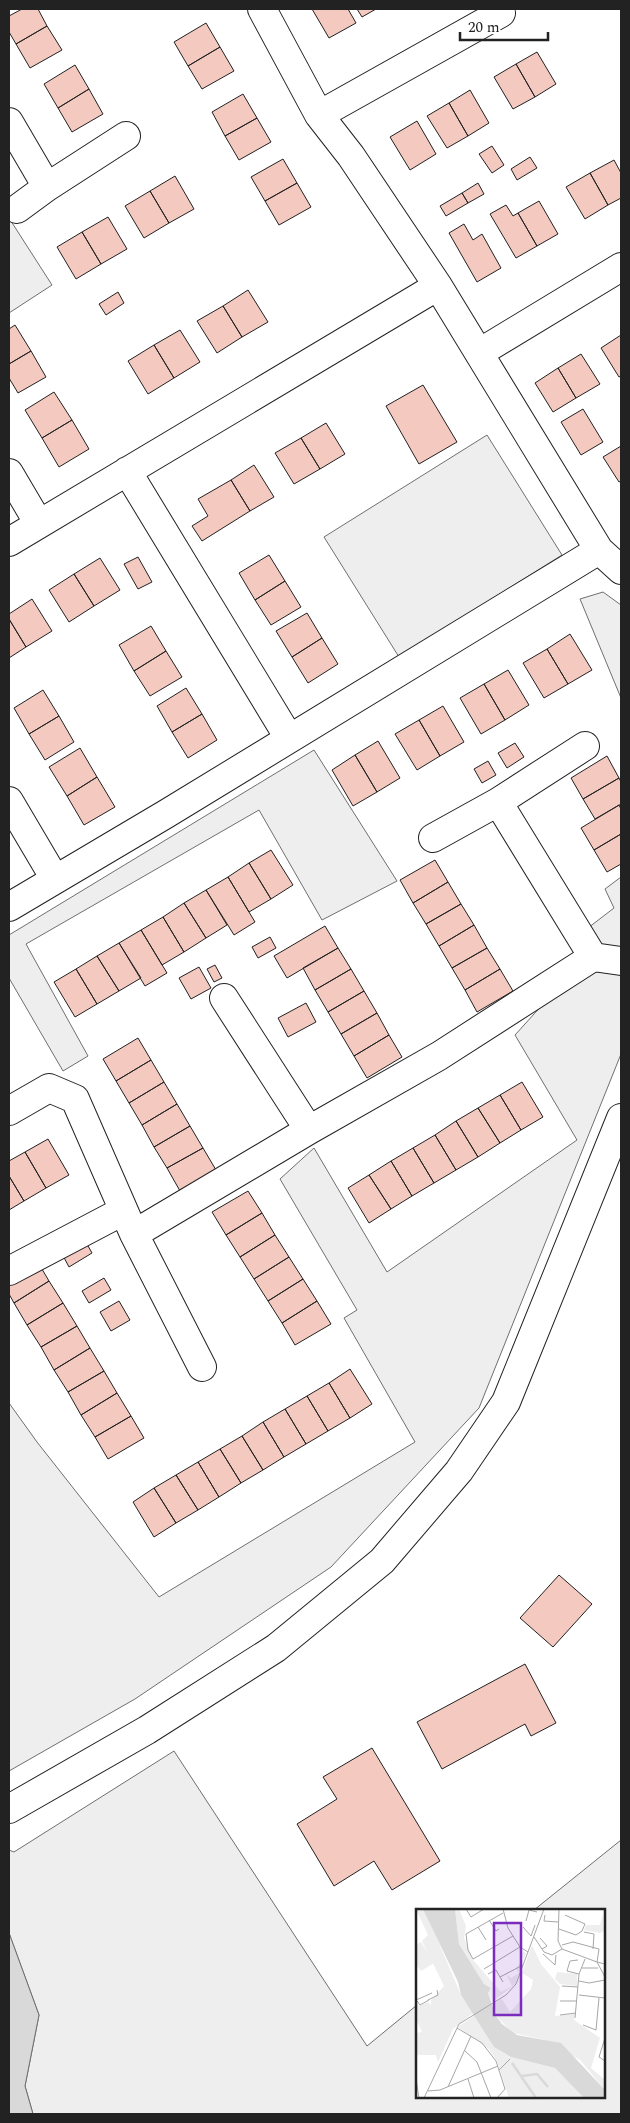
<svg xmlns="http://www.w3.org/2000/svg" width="630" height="2123" font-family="Spectral,serif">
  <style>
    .green { fill: #eee; stroke: #6f6f6f }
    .water { fill: #d9d9d9; stroke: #6f6f6f }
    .building { fill: #f3c9c0; stroke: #222 }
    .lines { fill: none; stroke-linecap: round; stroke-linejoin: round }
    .minor-casing { stroke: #222; stroke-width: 30 }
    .major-casing { stroke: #222; stroke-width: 30 }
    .minor { stroke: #fff; stroke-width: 28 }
    .major { stroke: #fff; stroke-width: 28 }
    .inset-river { fill: none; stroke: #d9d9d9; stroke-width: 2.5 }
    .inset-road { fill: none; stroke: #a7a7a7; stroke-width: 1 }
    .view { fill: #7b2cbf; fill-opacity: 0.15; stroke: #7b2cbf; stroke-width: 2.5 }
    .inset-edge { fill: none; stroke: #222; stroke-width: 2.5 }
  </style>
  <rect width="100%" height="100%" fill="#fff"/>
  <!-- green -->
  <path class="green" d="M9,218l43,67 -43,28z
    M487,435l75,120 -163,102 -75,-120z
    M603,592l18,13v93l-41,-99z
    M314,750l83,131 -75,39 -63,-110 -233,134 62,112 -25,15 -54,-93v-43z
    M621,877v177l-142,354 -148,159 -196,132 -126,72v-368l28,39 122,155 256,-155 -71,-124 13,-8 -77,-131 34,-31 73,124 190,-132 -62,-105 77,-85 -8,-19 30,-23 -9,-19z
    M174,1751l193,295 50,-41 1,92h186v-187h-70l87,-70v274h-588l-8,-28 14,-71 -30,-82v-83l5,2z"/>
  <!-- water -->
  <path class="water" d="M9,1933l30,82 -14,71 8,28h-24z"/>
  <!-- building -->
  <path class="building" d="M22,9h16l9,17 -31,18 -7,-12v-16z
    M312,9h36l8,14 -27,15z
    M357,9h19l-14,8z
    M206,23l14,24 -32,19 -14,-24z
    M47,26l15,24 -32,18 -14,-24z
    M220,47l14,24 -32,18 -14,-23z
    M537,52l19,32 -21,13 -19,-33z
    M516,64l19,33 -22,12 -19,-32z
    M75,65l14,24 -31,19 -14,-24z
    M89,89l14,25 -31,18 -14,-24z
    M470,90l19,33 -21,13 -19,-33z
    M243,94l14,24 -32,18 -13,-24z
    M449,103l19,33 -21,12 -20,-32z
    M257,118l14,24 -32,18 -14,-24z
    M417,121l19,33 -26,16 -20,-33z
    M492,146l12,19 -12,8 -13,-19z
    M530,157l7,11 -20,12 -6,-11z
    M283,159l14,24 -32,18 -14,-24z
    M614,160l7,13v25l-13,7 -18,-32z
    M590,173l18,32 -23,14 -19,-32z
    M175,176l19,33 -25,14 -19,-32z
    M297,183l14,24 -32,18 -14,-24z
    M478,183l6,11 -16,9 -6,-10z
    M150,191l19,32 -25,15 -19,-32z
    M462,193l6,10 -22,13 -6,-10z
    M539,201l19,33 -21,12 -19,-33z
    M506,205l7,11 5,-3 19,33 -21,12 -26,-44z
    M108,217l19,32 -26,15 -19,-32z
    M464,224l9,16 9,-6 19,34 -24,14 -28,-49z
    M82,232l19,32 -25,15 -19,-32z
    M248,290l20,32 -26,15 -19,-31z
    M118,292l6,11 -18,12 -7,-11z
    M223,306l19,31 -25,16 -20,-32z
    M15,325l16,26 -22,13v-35z
    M180,330l20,32 -26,16 -20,-33z
    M621,335v41l-2,1 -18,-29z
    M154,345l20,33 -26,16 -20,-33z
    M31,351l15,26 -28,16 -9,-15v-14z
    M581,354l19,30 -24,14 -18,-30z
    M558,368l18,30 -23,14 -18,-29z
    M423,385l34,57 -38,22 -33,-58z
    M54,392l18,28 -30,18 -17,-28z
    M583,409l20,33 -22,13 -20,-33z
    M72,420l17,29 -30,18 -17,-29z
    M326,423l19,31 -25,15 -19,-31z
    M301,438l19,31 -26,15 -19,-31z
    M621,446v35l-2,1 -16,-25z
    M254,465l20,32 -24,14 -19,-31z
    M231,480l19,31 -48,30 -10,-15 16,-10 -10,-17z
    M269,555l16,26 -30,19 -16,-27z
    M138,557l14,25 -14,7 -14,-25z
    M100,558l20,32 -26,16 -20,-32z
    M74,574l20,32 -25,16 -20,-32z
    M285,581l16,26 -30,18 -16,-25z
    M32,599l20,32 -26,16 -17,-28v-5z
    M307,613l15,25 -30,19 -16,-26z
    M9,619l17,28 -17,11z
    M151,626l15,25 -32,20 -15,-26z
    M570,634l22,36 -24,14 -21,-35z
    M322,638l16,26 -30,19 -16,-26z
    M547,649l21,35 -24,14 -21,-35z
    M166,651l16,26 -32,19 -16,-25z
    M508,670l21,35 -24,15 -21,-36z
    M484,684l21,36 -24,14 -21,-36z
    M186,688l16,26 -30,18 -15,-26z
    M43,690l16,26 -30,18 -15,-26z
    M443,706l21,36 -24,14 -21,-36z
    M202,714l15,26 -29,18 -16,-26z
    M59,716l15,26 -29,18 -16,-26z
    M419,720l21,36 -23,14 -22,-36z
    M378,741l22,37 -23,14 -22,-37z
    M515,743l9,14 -17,11 -9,-15z
    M80,748l17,29 -30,19 -18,-29z
    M355,755l22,37 -24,14 -21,-36z
    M607,756l12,22 -36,21 -12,-21z
    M488,761l8,14 -14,8 -8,-14z
    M97,777l18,30 -31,18 -17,-29z
    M619,778l2,4v22l-26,15 -12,-20z
    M619,805l2,4v25l-27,16 -13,-22z
    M621,834v30l-14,8 -13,-22z
    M271,850l22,35 -22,14 -22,-36z
    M435,860l13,22 -35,21 -13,-23z
    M249,863l22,36 -22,13 -21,-35z
    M228,877l27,45 -21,13 -28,-45z
    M448,882l13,22 -35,20 -13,-21z
    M206,890l21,35 -21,13 -22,-35z
    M184,903l22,35 -22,14 -21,-35z
    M461,904l13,21 -35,21 -13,-22z
    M163,917l21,35 -22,13 -21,-35z
    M474,925l13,23 -35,20 -13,-22z
    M325,926l13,22 -51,30 -13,-22z
    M141,930l26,43 -22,13 -26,-43z
    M270,937l6,11 -18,10 -6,-11z
    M119,943l22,35 -22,13 -22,-35z
    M338,948l13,21 -36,21 -12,-22z
    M487,948l13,21 -35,21 -13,-22z
    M97,956l22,35 -22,13 -21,-35z
    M215,965l7,13 -8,4 -7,-13z
    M199,967l12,21 -20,11 -12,-21z
    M76,969l21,35 -22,13 -21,-35z
    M351,969l13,22 -36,21 -13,-22z
    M500,969l13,22 -36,21 -12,-22z
    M364,991l13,22 -36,21 -13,-22z
    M306,1003l10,19 -28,15 -10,-19z
    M377,1013l12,22 -35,21 -13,-22z
    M389,1035l13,22 -35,21 -13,-22z
    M138,1038l13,22 -35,21 -13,-22z
    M151,1060l13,22 -35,21 -13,-22z
    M164,1082l13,22 -35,21 -13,-22z
    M522,1082l21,35 -22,13 -21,-35z
    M500,1095l21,35 -21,13 -22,-35z
    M177,1104l13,22 -36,21 -12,-22z
    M478,1108l22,35 -22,14 -22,-36z
    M456,1121l22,36 -22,13 -21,-35z
    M190,1126l13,22 -36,20 -13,-21z
    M435,1135l21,35 -22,13 -21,-35z
    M48,1139l21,36 -23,13 -21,-36z
    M203,1148l13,22 -36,21 -13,-23z
    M413,1148l21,35 -22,13 -21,-35z
    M25,1152l21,36 -22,13 -15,-25v-15z
    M391,1161l21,35 -21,13 -22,-34z
    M369,1175l22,34 -22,14 -21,-35z
    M9,1176l15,25 -15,9z
    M248,1191l14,22 -36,22 -14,-23z
    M262,1213l13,22 -35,22 -14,-22z
    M275,1235l14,22 -35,22 -14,-22z
    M83,1237l9,16 -23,14 -9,-17z
    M289,1257l14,22 -35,22 -14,-22z
    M36,1259l13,22 -35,22 -5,-9v-19z
    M104,1278l7,12 -22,13 -7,-12z
    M303,1279l14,22 -35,22 -14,-22z
    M49,1281l14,22 -36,22 -13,-22z
    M119,1301l11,19 -19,11 -11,-19z
    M317,1301l14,23 -36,21 -13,-22z
    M63,1303l14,23 -36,21 -14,-22z
    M77,1326l13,22 -36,22 -13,-23z
    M90,1348l14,23 -36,21 -14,-22z
    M350,1369l22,35 -22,14 -21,-35z
    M104,1371l13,22 -36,22 -13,-23z
    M329,1383l21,35 -22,13 -21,-35z
    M117,1393l14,23 -36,21 -14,-22z
    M307,1396l21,35 -22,13 -21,-35z
    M285,1409l21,35 -22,13 -21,-35z
    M131,1416l13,22 -36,21 -13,-22z
    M263,1422l21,35 -21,13 -21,-34z
    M242,1436l21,34 -22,13 -21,-34z
    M220,1449l21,34 -22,14 -21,-35z
    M198,1462l21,35 -21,13 -22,-35z
    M176,1475l22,35 -22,13 -22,-35z
    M154,1488l22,35 -22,14 -21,-35z
    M559,1575l33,29 -39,43 -33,-29z
    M525,1664l31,59 -25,13 -6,-12 -83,45 -25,-47z
    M372,1748l68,113 -48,29 -18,-29 -40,25 -37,-62 40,-25 -14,-22z"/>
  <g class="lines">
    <!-- minor casing -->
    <g class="minor-casing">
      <path id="minor" d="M262,9l57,106 32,41 87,130 161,264 22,20
        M319,115l182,-102
        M9,122l38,65 79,-51
        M17,209l30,-22
        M479,353l142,-86
        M127,471l162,267
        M9,473l30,51
        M9,542l429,-256
        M585,746l-87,56 95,155
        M9,801l46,78
        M433,838l65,-36
        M9,907l157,-93 433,-264
        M224,998l85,132
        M9,1111l40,-23 26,11 59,135
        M9,1271l114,-60
        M202,1367l-68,-133 175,-104 130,-74 154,-99 28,4"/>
    </g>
    <!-- major casing -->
    <g class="major-casing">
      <path id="major" d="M9,1809l138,-79 129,-82 106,-87 77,-90 47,-69 115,-284"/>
    </g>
    <!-- minor -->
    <use href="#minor" class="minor"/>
    <!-- major -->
    <use href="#major" class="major"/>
  </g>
  <!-- overview -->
  <g transform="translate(416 1909)">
    <rect width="189" height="189" fill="#fff"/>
    <path d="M0,0h7l4,6 34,80 12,18 -20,16 -15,33 -2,-7h-20v-22l6,-1 -6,-13v-16l3,3 9,-4 3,3v-5l13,-14 -22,-45 6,-6zM39,0h4l7,17 -2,12 9,22 28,32 11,-6 -6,-12 5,4 8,-5 -3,-5 7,-9 -4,-10 7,4 -11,31 -23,18 -4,-9 3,-5 -7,-4 -25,-40zM187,4l1,18 -4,2 -16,-3 2,-5h14zM5,33l13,21 -13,8 -5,-7v-19zM116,36l9,19 19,23 -5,29 20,-2 -1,6 26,18 -9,30 14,12v10l-25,-30 -34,-20 -33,-7 -17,-17 -3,-12 9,-5 8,13 21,-23 2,-9 -11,-7zM141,63l20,2v12l-17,-2 -5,-5zM59,106l19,32 17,10 44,11 29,30h-75l-12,-37 -8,-12 -31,-22z" fill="#eee"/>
    <path d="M7,0h32l4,35 25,40 7,4 -3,5 8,23 6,8 15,11 44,8 44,47v8h-21l-29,-30 -44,-11 -17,-10 -33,-52 -3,-13z" fill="#d9d9d9"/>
    <path class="inset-river" d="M96,154l24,35M106,167l15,-2 11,13"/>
    <path class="inset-road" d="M50,0l5,8 13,-8M87,0l5,19 12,19 8,5M143,0l-1,32 4,8 35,13 8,15M87,4l-37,21 2,16 5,9 40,-23M129,6l-1,6 14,1M73,11l7,11 3,-2M110,12l3,-11 8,2M62,18l8,13M107,18l8,9 4,-11M143,20l17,6 6,-4 3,-7 -20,-9M168,23l10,2 -1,15M118,28l10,15 8,3 10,-6M124,29l7,8 -5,3M146,36l11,-3 26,7 -2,13 8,2M127,45l12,11 1,-10M162,51l-8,1 -3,10 12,3M166,59h16M68,60l36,-22M72,65l8,-4 4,7M163,72l10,2 16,-3M87,73l-3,-5 23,-12M146,77l16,1M163,86l26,3M0,91l16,-7M12,91l10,-5 -1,-5M1,92l3,4 9,-5M144,92h17M144,106l16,-2M159,109l4,-44 6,-15M167,116l13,5 3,-32M41,119l25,15 14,18 9,28 -8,9M189,129l-6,19 6,4M48,141l13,12 14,36M83,161l11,-11M0,170l3,19M52,170l6,19M32,178l23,-51M12,182l12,-1 58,-24M8,189l35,-74 47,-29 10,-11 28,-75"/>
    <path class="view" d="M78,14h27v92h-27z"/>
    <rect width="189" height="189" class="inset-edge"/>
  </g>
  <!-- border -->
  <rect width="630" height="2123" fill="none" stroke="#222222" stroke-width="20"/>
  <!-- scale -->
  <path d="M460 32v8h88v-8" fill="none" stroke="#222222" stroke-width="2.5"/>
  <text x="468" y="32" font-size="15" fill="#222222" stroke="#ffffff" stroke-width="4" paint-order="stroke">20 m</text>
</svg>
